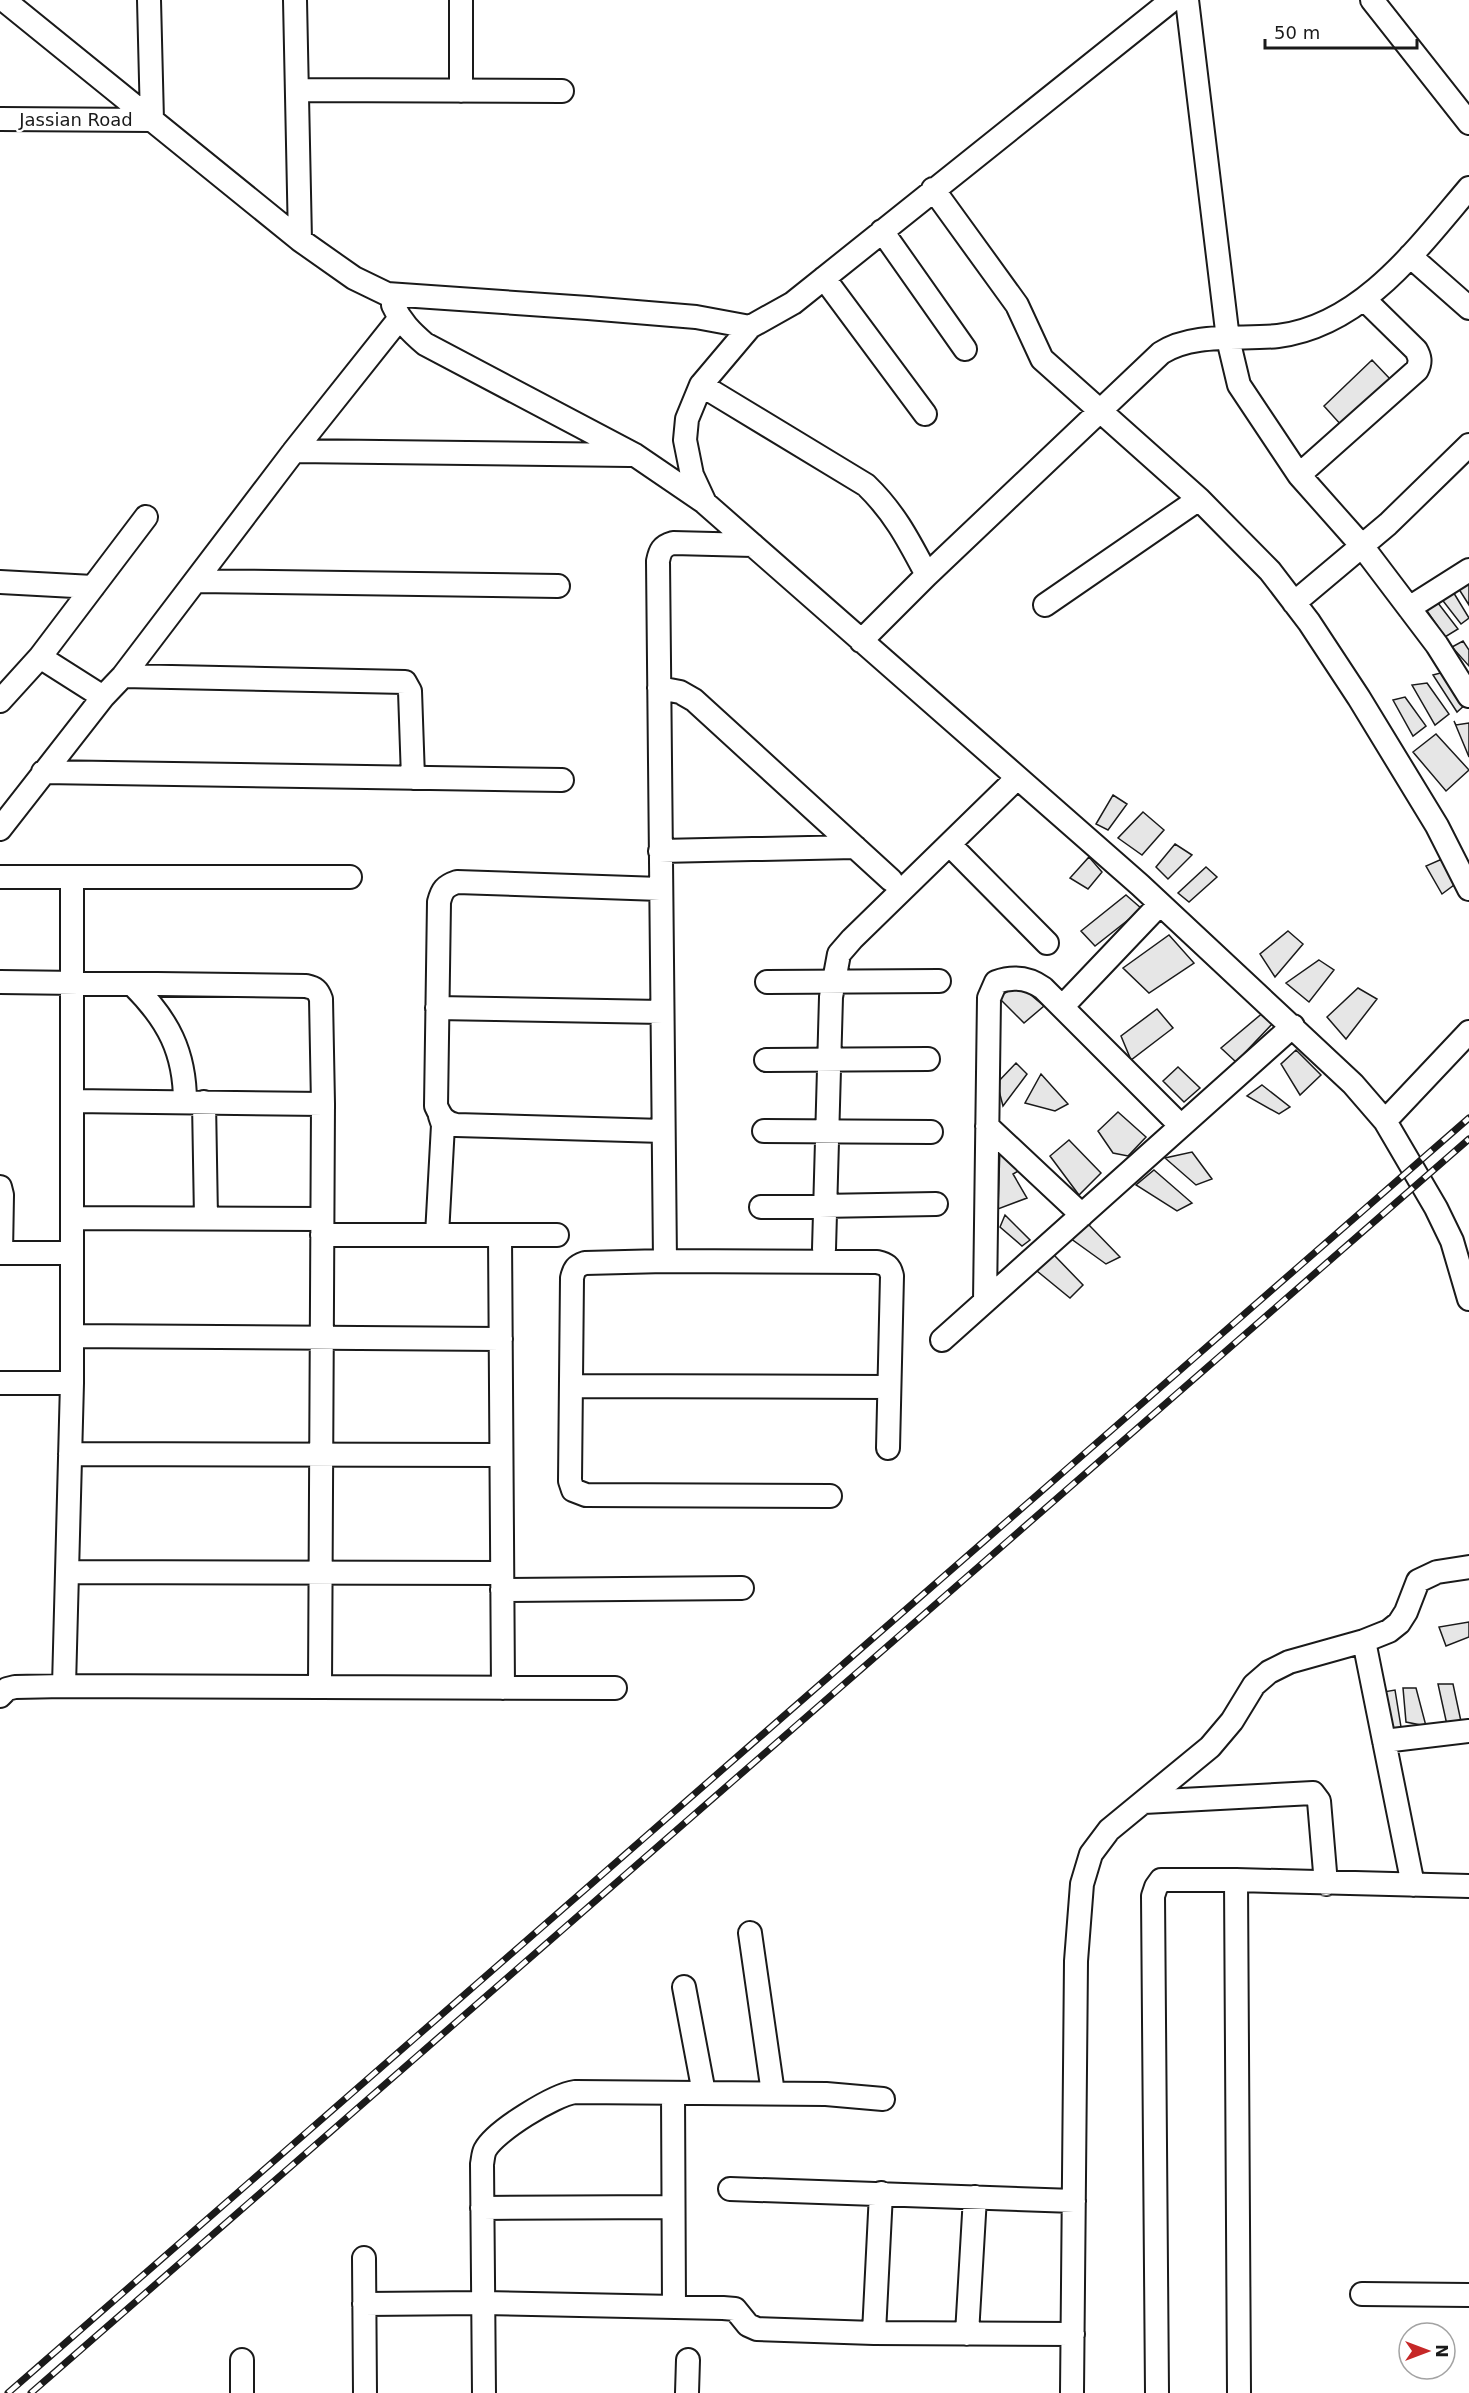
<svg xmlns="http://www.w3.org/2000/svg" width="1469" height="2393" font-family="'DejaVu Sans',sans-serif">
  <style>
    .building { fill: #e6e6e6; stroke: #1a1a1a; stroke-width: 1.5 }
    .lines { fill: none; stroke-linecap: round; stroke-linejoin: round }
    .minor-casing { stroke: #1a1a1a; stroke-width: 26 }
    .minor { stroke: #fff; stroke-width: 22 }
    .rail-casing { stroke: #1a1a1a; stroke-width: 7 }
    .rail { stroke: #fff; stroke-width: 4.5; stroke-dasharray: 14; stroke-linecap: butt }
    .labels { text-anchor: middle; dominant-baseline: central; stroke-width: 4.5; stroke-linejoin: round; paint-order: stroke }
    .street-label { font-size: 18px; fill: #1a1a1a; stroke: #fff }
  </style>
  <rect width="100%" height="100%" fill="#fff"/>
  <!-- building -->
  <path class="building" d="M1372,360l19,20 -49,46 -18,-20z
    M1467,582l2,3v20l-12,-19z
    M1452,590l17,28 -8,6 -21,-27z
    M1438,603l20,26 -13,8 -20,-29z
    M1463,641l6,9v16l-17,-19z
    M1444,672l22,32 -9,8 -24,-37z
    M1427,683l22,31 -14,11 -23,-40z
    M1405,697l21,29 -13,10 -20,-36z
    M1454,721l2,4 13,-2v34z
    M1436,734l33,36 -23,21 -33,-39z
    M1113,795l14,9 -19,26 -12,-6z
    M1143,812l21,18 -22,25 -24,-17z
    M1175,844l17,11 -24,24 -12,-12z
    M1089,857l13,15 -14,17 -18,-11z
    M1442,859l12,26 -12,9 -16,-28z
    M1206,867l11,10 -28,25 -11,-9z
    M1126,895l16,14 -47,37 -14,-15z
    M1288,931l15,13 -28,33 -15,-23z
    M1169,935l25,28 -45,30 -26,-25z
    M1319,960l15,10 -25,32 -23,-19z
    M1019,985l25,21 -20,17 -26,-26z
    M1358,988l19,11 -31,40 -19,-22z
    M1157,1009l16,19 -42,32 -10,-24z
    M1265,1011l8,12 -37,39 -15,-14z
    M1296,1050l25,25 -21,20 -19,-31z
    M1016,1063l11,11 -24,32 -6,-23z
    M1178,1067l22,21 -16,14 -21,-21z
    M1041,1074l27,30 -13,7 -30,-8z
    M1262,1085l28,22 -11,7 -32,-18z
    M1118,1112l28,25 -18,19 -15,-3 -15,-22z
    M1069,1140l32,33 -22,22 -29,-39z
    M1000,1146l20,24 -7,4 14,24 -29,11z
    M1192,1152l20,27 -16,6 -31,-27z
    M1154,1170l38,33 -15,8 -41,-26z
    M1005,1215l25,25 -8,6 -22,-19z
    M1089,1225l31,32 -14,7 -36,-26z
    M1054,1255l29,30 -13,13 -33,-27z
    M1469,1622v15l-23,9 -7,-19z
    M1438,1684h15l9,42 -15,-1z
    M1403,1688h13l10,38 -20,-4z
    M1395,1690l6,37 -11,3 -7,-38z"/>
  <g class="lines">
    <!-- minor casing -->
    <g class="minor-casing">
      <path id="minor" d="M4,0l296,240 54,38 33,16 201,14 108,9 54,10
        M295,0l5,240
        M461,0v91
        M1172,0l-379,303 -43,24 -49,58 -14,34 -2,21 7,35 13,28 435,382 213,199 32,37 51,87 16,33 17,58
        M1187,0l41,339 11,46 60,90 63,71 75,99 32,51
        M1372,0l97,123
        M297,90l265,1
        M0,119l152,1 -3,-120
        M933,189l84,116 25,54 157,140 71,72 39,51 50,76 78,128 32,63
        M882,231l83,118
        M1410,256l59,52
        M824,278l101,136
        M393,305c8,17 18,27 32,39l210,111 69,47
        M701,385l165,100c29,28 43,56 61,90
        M294,451l336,4
        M1299,475l118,-105c4,-8 3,-13 -1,-20l-52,-51
        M753,545l-80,-2c-11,3 -13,8 -15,18l7,700 212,1c9,2 13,4 15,14l-4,172
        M196,581l362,5
        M0,582l93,5
        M1294,603l94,-79 81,-79
        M1045,605l154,-106
        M1409,608l60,-38
        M861,641l66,-66 234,-222c32,-21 80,-13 117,-17 83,-10 140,-88 191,-148
        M123,676l282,6 5,9 3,87
        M659,688l21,4 14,8 197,180
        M103,697l-63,-40 106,-140
        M0,701l40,-44
        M43,772l519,8
        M0,829l103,-132 20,-21 171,-225 105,-132
        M950,845l97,98
        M660,851l195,-4
        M0,877h350
        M72,877v506l-8,303 256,1
        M660,889l-203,-7c-12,4 -15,8 -18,20l-3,204c5,11 8,16 20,19l207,6
        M0,982l306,4c9,2 12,4 15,13l2,105 -3,583 295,1
        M767,982l172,-1
        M133,985c35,35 52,67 52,117
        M1062,1007l98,-103
        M437,1008l225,4
        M766,1060l162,-1
        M72,1101l251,3
        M204,1102l2,116
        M1385,1121l84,-89
        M987,1126l95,89
        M764,1131l167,1
        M0,1187l2,8 -1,58h71
        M761,1207l175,-3
        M72,1218l250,1
        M322,1235h235
        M437,1235l6,-110 -3,-9
        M500,1235l3,453
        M824,1249l7,-252 8,-43 13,-15 165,-161
        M665,1261l-80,2c-9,3 -11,6 -13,15l-2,203 3,9 13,5 244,1
        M985,1301l4,-303 7,-16c17,-6 33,-4 47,6l138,138
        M72,1336l429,3
        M942,1340l351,-314
        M0,1383h72
        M571,1386l318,1
        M70,1454l431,1
        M67,1572l435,1
        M502,1590l240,-2
        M1364,1641l49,244
        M0,1696l7,-7 8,-2 49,-1
        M1384,1741l85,-10
        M1144,1802l169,-9 6,8 7,83
        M750,1933l23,160
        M684,1987l20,106
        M673,2093l1,214
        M730,2189l344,12
        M482,2208l191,-1
        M364,2258l1,135
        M1362,2294l107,1
        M364,2304l119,-1 240,5 12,1 13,16 9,4 117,4 199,1
        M874,2333l7,-140
        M967,2334l8,-137
        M242,2393v-33
        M484,2393l-2,-229c1,-5 1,-10 3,-14 10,-19 69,-55 90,-58l251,2 57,5
        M687,2393l1,-33
        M1072,2393l4,-432 6,-77 9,-30 18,-24 101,-83 22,-26 22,-36 15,-13 20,-10 75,-21 25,-10 10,-8 7,-11 12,-31 19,-9 32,-5
        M1157,2393l-4,-497 3,-9 5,-7h75
        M1239,2393l-3,-513 233,6"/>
    </g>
    <!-- minor -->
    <use href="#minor" class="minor"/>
    <!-- rail casing -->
    <g class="rail-casing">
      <path id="rail" d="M8,2393l1461,-1275
        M31,2393l1438,-1254"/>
    </g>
    <!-- rail -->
    <use href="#rail" class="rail"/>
  </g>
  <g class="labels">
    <!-- street labels -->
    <g class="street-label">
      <text x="76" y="119">Jassian Road</text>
    </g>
  </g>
  <!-- north arrow -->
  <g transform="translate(1427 2351) rotate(90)"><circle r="28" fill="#ffffff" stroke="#a3a3a3" stroke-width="1.5"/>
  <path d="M0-4.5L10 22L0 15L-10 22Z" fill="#c62828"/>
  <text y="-9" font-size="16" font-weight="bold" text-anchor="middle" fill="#1a1a1a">N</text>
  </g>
  <!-- scale -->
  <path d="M1265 39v9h152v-9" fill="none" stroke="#1a1a1a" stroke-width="3"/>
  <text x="1274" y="39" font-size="18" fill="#1a1a1a" stroke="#ffffff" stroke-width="4.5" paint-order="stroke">50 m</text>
</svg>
